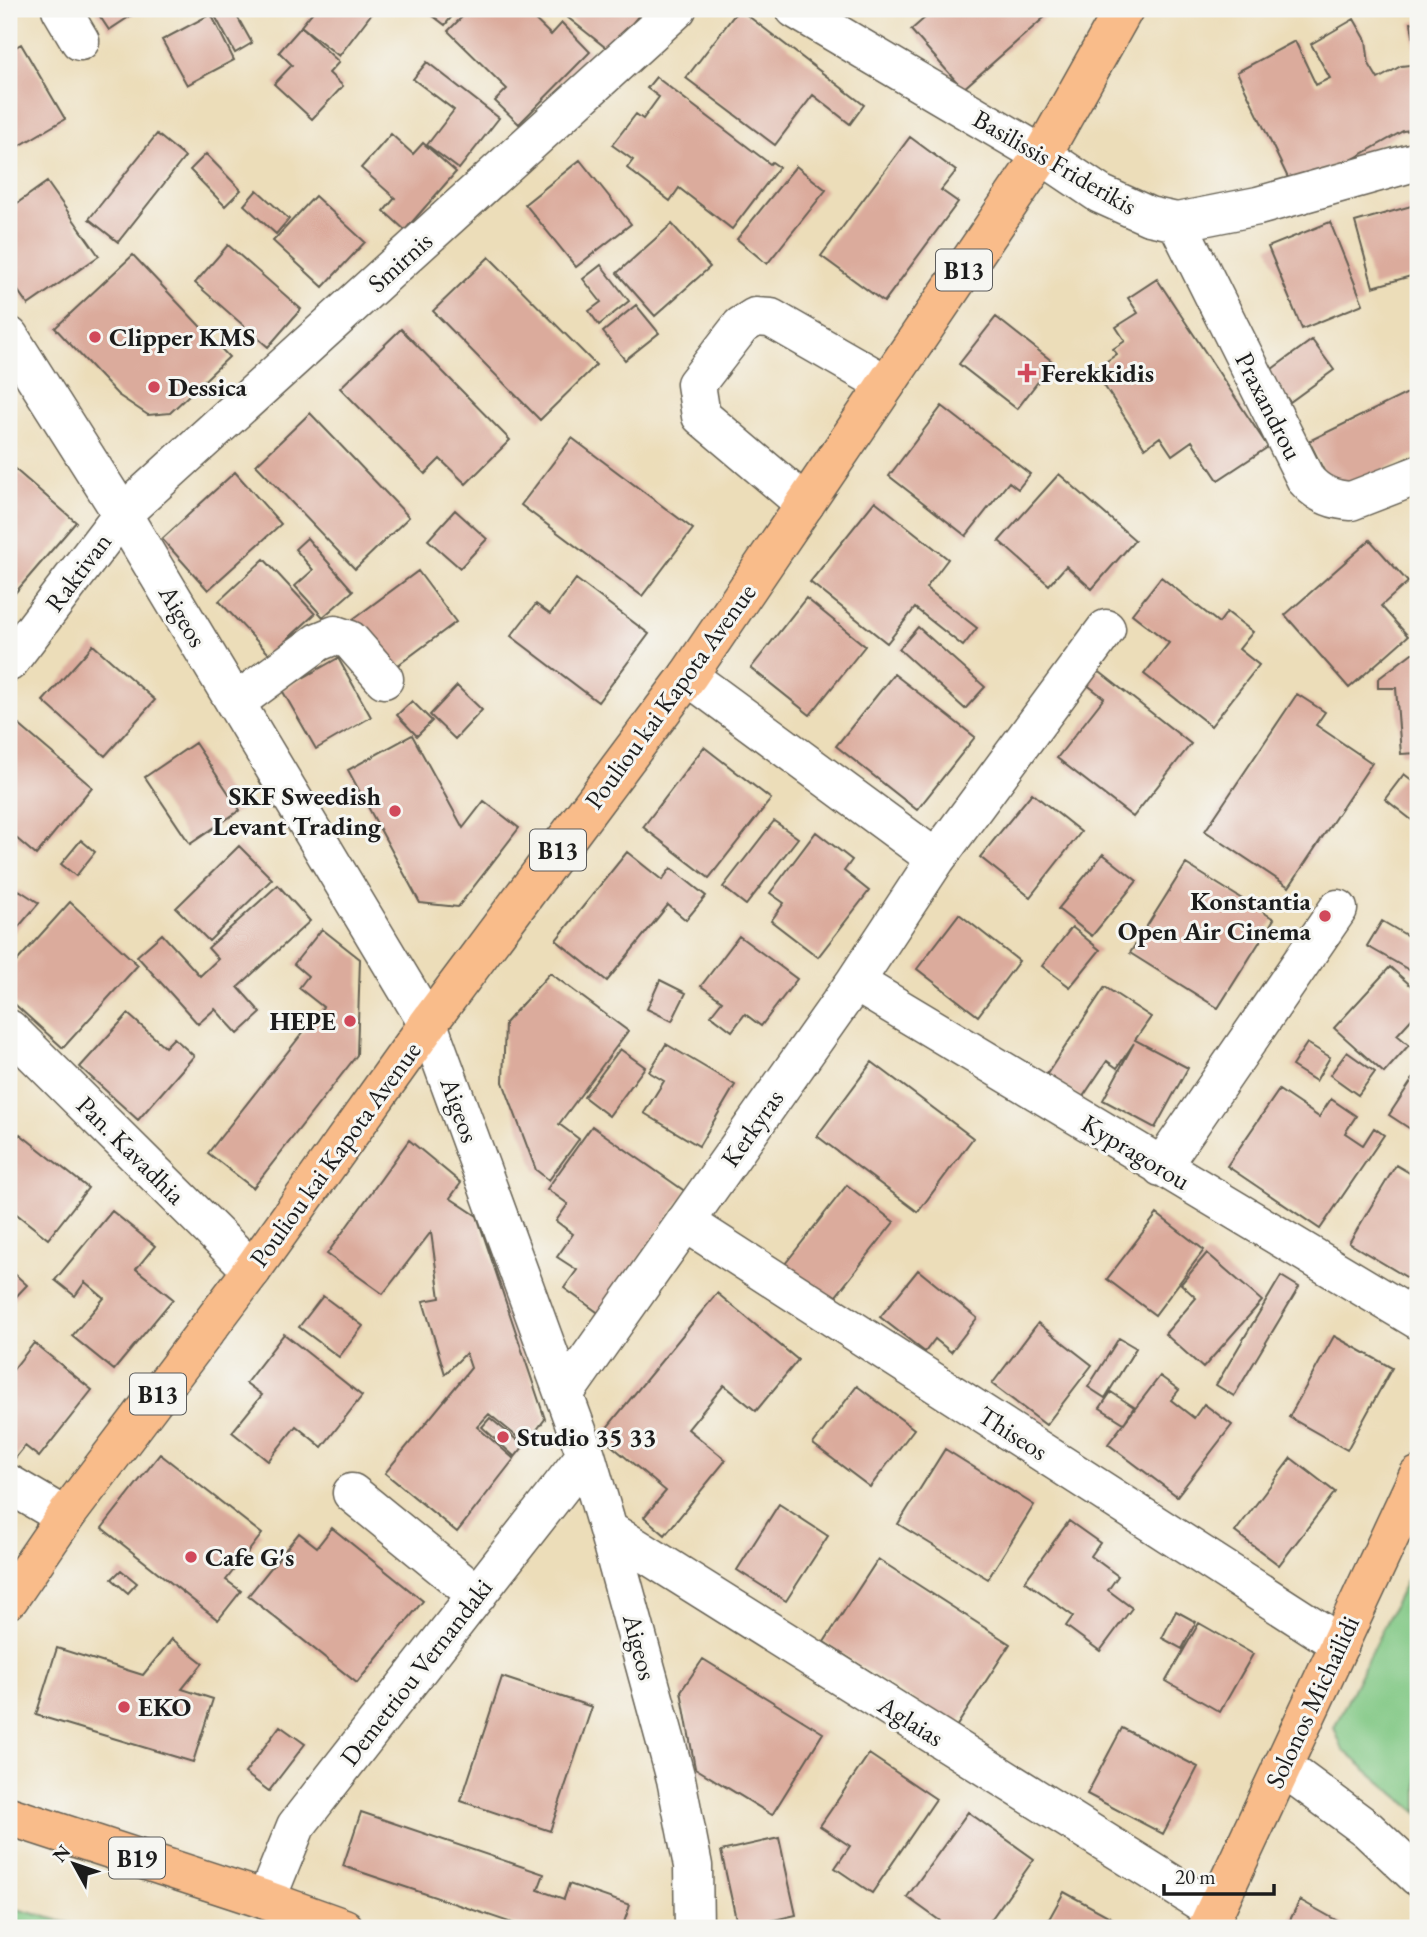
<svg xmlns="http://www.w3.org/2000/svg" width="1427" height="1937" font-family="'EB Garamond',serif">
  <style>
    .green { fill: #80c783; stroke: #4e7250; stroke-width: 2 }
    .building { fill: #dbab9c }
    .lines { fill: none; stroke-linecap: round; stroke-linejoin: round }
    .minor-casing { stroke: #656053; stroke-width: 41 }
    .major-casing { stroke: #656053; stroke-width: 41 }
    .minor { stroke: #fff; stroke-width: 38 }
    .major { stroke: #f9bc8a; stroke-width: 38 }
    .poi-dot { fill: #d1495b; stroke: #f6f6f2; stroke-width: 2.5 }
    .labels { text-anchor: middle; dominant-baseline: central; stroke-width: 6; stroke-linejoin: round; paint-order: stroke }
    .shield { fill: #f6f6f2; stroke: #5d5d5c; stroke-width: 2 }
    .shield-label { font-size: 24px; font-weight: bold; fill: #1c1c1c }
    .street-label { font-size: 26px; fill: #1c1c1c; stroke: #f6f6f2 }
    .poi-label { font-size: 26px; font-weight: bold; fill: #1c1c1c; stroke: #f6f6f2; text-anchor: start }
  </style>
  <rect width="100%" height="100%" fill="#f6f6f2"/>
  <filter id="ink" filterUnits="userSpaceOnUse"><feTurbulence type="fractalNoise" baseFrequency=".0143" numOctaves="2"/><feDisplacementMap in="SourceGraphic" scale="14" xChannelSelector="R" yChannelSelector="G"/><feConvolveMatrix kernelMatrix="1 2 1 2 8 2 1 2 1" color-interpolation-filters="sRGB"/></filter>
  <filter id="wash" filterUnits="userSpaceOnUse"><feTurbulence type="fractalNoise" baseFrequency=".00686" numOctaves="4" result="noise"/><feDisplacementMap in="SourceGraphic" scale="28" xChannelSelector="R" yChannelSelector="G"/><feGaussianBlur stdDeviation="1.57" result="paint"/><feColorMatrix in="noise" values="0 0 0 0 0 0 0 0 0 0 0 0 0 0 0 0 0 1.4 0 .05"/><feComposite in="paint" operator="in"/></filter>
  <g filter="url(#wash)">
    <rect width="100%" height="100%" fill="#ecddb9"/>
    <!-- green -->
    <path class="green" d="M1418,1557v256l-75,-63 -9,-22z
      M9,1907l79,21h-79z"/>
    <g id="blocks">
      <!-- building -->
      <path class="building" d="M95,9h46l-32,21z
        M222,9h11l19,34 -17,10 -21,-39z
        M315,9h52l5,4 -33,43 -38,-30z
        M424,9h34l-13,16z
        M470,9h54l27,26 11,-12 28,29 -71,72 -24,-23 12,-12 -59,-58z
        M557,9h87l-34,42z
        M739,9l125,96 -14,19 -37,-29 -38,50 -89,-67z
        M935,9h119l-91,80 -52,-59z
        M211,14l23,46 -47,25 -25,-45z
        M1354,19l12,21 3,24 9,15 23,-13 17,-2v65l-15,2 -50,28 -63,23 -53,-110 58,-31 21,44 14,-7 -19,-34z
        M1418,21v39h-1l-6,-37z
        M301,27l38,35 -10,11 14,13 -31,33 -38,-35 18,-19 -13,-13z
        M21,44l44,75 -56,33v-101z
        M427,62l72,56 -40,51 -32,-24 27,-35 -41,-31z
        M656,77l114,87 2,-2 7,5 -47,62 -53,-41 -9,13 -43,-33 6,-8 -21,-15 24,-31 7,5 16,-22 -12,-9z
        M157,134l28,23 -67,85 -29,-23z
        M391,134l22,20 10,-11 33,29 -51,58 -21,-19 11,-13 -34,-30z
        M910,137l46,34 -15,19 17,12 -74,100 -63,-46z
        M206,154l35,36 -16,16 -35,-36z
        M580,160l51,64 -55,43 -51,-63z
        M796,166l30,24 -59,74 -30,-25z
        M47,182l52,74 -71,49 -19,-27v-69z
        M257,190l32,29 -13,15 -32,-29z
        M315,196l50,46 -42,45 -50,-46z
        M1418,204v70l-45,13 -18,-65z
        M1330,222l33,82 -61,25 -34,-82z
        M672,224l38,43 -55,49 -38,-43z
        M228,245l73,64 -33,38 -73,-64z
        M133,255l96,102 -59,56 -22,2 -30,-20 -63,-67z
        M489,257l107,108 -56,55 -107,-109z
        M601,265l28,36 -30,24 -10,-14 12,-9 -18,-23z
        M1157,279l111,168 -50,33 -26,-39 -20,14 -12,-18 -15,11 -51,-78 23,-16 -4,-5 12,-8 -9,-14 22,-14 -10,-15z
        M636,305l23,28 -34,27 -22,-28z
        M996,317l57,45 -36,47 -58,-45z
        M401,329l109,111 -44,44 -26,-25 -15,15 -85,-86z
        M1312,340l22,30 -44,32 -22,-30z
        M1418,388v65l-83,40 -26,-52z
        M942,406l88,68 -12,15 -9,-7 -43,54 -77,-60z
        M310,413l99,104 -54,52 -99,-104z
        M572,438l121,91 -51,67 -121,-91z
        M9,464l67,58 -61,71 -6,-5z
        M235,472l46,52 -73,66 -46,-51z
        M1059,474l76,66 -43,49 -26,-23 -17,19 -50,-44z
        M875,501l73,58 -22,29 51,40 -14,18 -48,-38 -28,35 -77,-61z
        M455,510l32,29 -27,29 -32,-28z
        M307,538l46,53 -30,26 -28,-31 18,-16 -18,-21z
        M1370,540l38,42 -27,24 27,30 -59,52 -64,-73z
        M264,559l51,55 -45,41 -51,-54z
        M418,571l38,51 -66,49 -38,-51z
        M1161,577l58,46 8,-11 26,20 -14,17 20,16 -48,61 -67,-52 25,-31 -37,-29z
        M576,579l73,55 -51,68 -87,-66 25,-32 14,10z
        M806,598l59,48 -55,69 -59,-47z
        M918,627l67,60 -20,22 -66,-60z
        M93,645l62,55 -50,56 -62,-55z
        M1412,653h6v100l-17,1 -5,-66h-18v-9z
        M338,658l33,59 -55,32 -34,-59z
        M1096,669l95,75 -58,73 -76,-59 47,-60 -19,-15z
        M894,674l81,63 -58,73 -81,-64z
        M457,686l25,24 -27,29 -25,-24z
        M1297,694l28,18 -9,13 56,38 -83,124 -84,-56z
        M412,701l20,20 -15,15 -20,-21z
        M18,724l74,63 -56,68 -27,-23v-96z
        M412,735l51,93 21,-27 35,27 -61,79 -38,-4 -72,-133z
        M195,743l45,67 -50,34 -45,-67z
        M704,747l67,52 -62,79 -66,-51z
        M1404,774l14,11v40l-33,-26z
        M1032,793l49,39 -51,65 -50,-40z
        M774,821l24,17 -52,67 -23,-18z
        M816,832l36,28 -8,11 25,20 -51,66 -47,-36 13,-18 -14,-10z
        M81,840l14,12 -19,24 -15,-12z
        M239,846l33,33 -63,62 -33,-33z
        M627,852l35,28 9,-12 35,28 -20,24 -18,-15 -61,76 -51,-41z
        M1103,854l34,27 -45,55 -34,-27z
        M1186,864l88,55 -56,89 -88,-55z
        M278,885l32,36 -72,66 23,26 -23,21 -23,-25 -17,15 -61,-68 25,-22 38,42 18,-17 -10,-11z
        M19,890l20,13 -30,35v-43l2,2z
        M70,902l68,63 -75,83 -54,-49v-29z
        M959,914l60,47 -41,55 -61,-47z
        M1382,921l36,21v33l-51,-29z
        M1072,927l28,23 -30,37 -28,-21z
        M322,929l38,30 -3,96 -104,133 -45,-35 115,-146 -24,-19 9,-12 -14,-12z
        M739,936l58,43 -36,47 -16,-12 -13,17 -21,-16 11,-14 -21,-15z
        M1390,967l28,25v20l-21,23 12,10 -25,28 -50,-45z
        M550,973l78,58 -69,93 20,15 -30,41 -13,-10 -33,-88 2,-59z
        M660,980l26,13 -14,28 -25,-12z
        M1105,987l46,30 -16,23 53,28 -33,60 -52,-28 31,-57 -17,25 -10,-7 -25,37 -35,-24z
        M128,1014l37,33 9,-9 20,18 -56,64 -58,-53z
        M1307,1043l23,14 -14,24 -24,-15z
        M666,1044l69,41 -36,61 -55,-33 20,-32 -15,-9z
        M620,1049l25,18 -36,49 -25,-19z
        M1347,1052l28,20 -17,23 -28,-20z
        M872,1062l101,76 -55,74 -101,-76z
        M1418,1071v63l-29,-19z
        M1279,1090l40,27 12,-18 25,17 -11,17 18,12 11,-17 10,7 -64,94 -93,-63z
        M592,1126l94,66 -86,122 -36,-26 13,-18 -20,-13 16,-23 -17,-13 12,-17 -21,-15z
        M20,1134l68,54 -40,51 -39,-31v-61z
        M409,1140l52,43 -11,15 27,18 68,203 -19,25 -37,-30 -12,13 37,32 -57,73 -72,-59 86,-105 -5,-15 -21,21 -22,-73 17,-3 -9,-66 -48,62 -56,-40z
        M1396,1165l22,13v106l-69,-41z
        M847,1185l47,37 -62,79 -47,-37z
        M112,1211l43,35 -19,23 37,30 -59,71 -42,-34 32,-38 -19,-16 -10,14 -20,-16z
        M1157,1214l47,36 -49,65 -48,-36z
        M1207,1253l55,48 -59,67 -38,-34 31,-36 -15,-14z
        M9,1269l18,16 -16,17 -2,-2z
        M918,1270l59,48 -26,34 -16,-13 -10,13 -45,-35z
        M1281,1276l18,11 -65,109 -18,-11z
        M717,1293l81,67 -42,51 -32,-26 -36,44 38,31 -61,75 -21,-18 22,-26 -66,-55z
        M323,1296l40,30 -24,31 -40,-30z
        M1038,1323l54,42 -46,60 -54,-41z
        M284,1334l78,62 -40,51 -26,-21 -28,35 -36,-29 30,-37 -16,-12z
        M1334,1336l58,32 -45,82 -58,-33z
        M1119,1338l17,10 -31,50 -17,-11z
        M34,1343l58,47 -53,67 -14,-11 -16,20v-91z
        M1160,1376l19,14 -8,10 23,18 10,-14 28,21 -55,71 -69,-52z
        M857,1386l57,43 -44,58 -57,-43z
        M1111,1392l23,15 -10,16 -24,-15z
        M490,1418l34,28 -9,11 -33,-30z
        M945,1449l89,56 -46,74 -90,-55z
        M160,1454l102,80 -36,46 15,11 -23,29 -116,-92z
        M1291,1458l44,34 -56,73 -44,-33z
        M779,1504l49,32 -42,65 -49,-31z
        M1069,1521l31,22 -9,13 27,20 -10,14 24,18 -32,43 -34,-25 7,-10 -48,-35z
        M332,1528l91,73 -66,82 -109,-87 51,-63 18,14z
        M878,1559l132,85 -54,83 -132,-85z
        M121,1570l16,13 -9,10 -16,-14z
        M1176,1611l20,11 -14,27 -20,-11z
        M1199,1623l54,31 -33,58 -54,-31z
        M172,1639l31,24 -21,26 31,10 -20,63 -157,-47 21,-67 86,27z
        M703,1659l120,74 -51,82 -77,-47 -14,-77z
        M502,1677l90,30 -42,124 -89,-30z
        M280,1726l25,18 -36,47 -24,-18z
        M1122,1728l76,39 -35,67 -76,-40z
        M869,1754l67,45 -64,94 -37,-25 15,-22 -30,-20z
        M361,1812l183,62 -6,16 26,9 5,-15 61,21 -8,23h-95l-184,-62z
        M968,1812l66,47 -49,69h-35l-43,-31z
        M779,1838l17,77 -58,13 -17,-77z
        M1064,1892l59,32 -3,4h-76z
        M1300,1900l50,28h-64z"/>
    </g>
  </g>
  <g filter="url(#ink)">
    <use href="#blocks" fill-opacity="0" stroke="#656053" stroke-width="2"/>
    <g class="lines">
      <!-- minor casing -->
      <g class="minor-casing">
        <path id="minor" d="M61,9l19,32
          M795,9l247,146 58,39 49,22 28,6 81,-16 160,-45
          M1177,222l129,258c12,14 26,20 45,21l67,-26
          M9,336l113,178 306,510 158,431 22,75 68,249 17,87 1,62
          M805,504l-104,-88 -5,-32 45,-58 14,-9 16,1 115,66
          M9,662l113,-148 555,-505
          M688,676l248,183
          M235,703l83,-61 17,-7 15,5 34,39
          M855,982l563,338
          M9,1029l243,241
          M1161,1167l177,-258
          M685,1222l655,422
          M564,1394l291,-412 81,-123 170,-230
          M9,1484l56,33
          M352,1493l125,102
          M608,1530l607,381
          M1282,1766l85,63 51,48
          M266,1900l30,-74 290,-371"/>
      </g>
      <!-- major casing -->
      <g class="major-casing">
        <path id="major" d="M9,1599l56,-82 187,-247 176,-246 260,-348 354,-521 82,-146
          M9,1816l257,84 78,28
          M1207,1928l211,-452"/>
      </g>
      <!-- minor -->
      <use href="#minor" class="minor"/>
      <!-- major -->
      <use href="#major" class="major"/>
    </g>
  </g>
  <!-- markers -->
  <g class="poi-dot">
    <circle cx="95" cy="337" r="7"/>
    <path d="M1023.5 362.5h7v7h7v7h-7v7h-7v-7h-7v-7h7z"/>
    <circle cx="154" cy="387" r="7"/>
    <circle cx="395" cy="811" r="7"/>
    <circle cx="1325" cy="916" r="7"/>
    <circle cx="350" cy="1021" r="7"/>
    <circle cx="503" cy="1437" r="7"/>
    <circle cx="191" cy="1557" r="7"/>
    <circle cx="124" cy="1707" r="7"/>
  </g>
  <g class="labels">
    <!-- shield labels -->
    <g class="shield">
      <rect x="936" y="249.5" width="56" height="41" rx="5"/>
      <rect x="530" y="829.5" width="56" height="41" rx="5"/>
      <rect x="130" y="1373.5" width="56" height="41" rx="5"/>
      <rect x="109" y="1837.5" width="56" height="41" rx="5"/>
    </g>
    <g class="shield-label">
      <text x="964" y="270">B13</text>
      <text x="558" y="850">B13</text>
      <text x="158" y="1394">B13</text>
      <text x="137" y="1858">B19</text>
    </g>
    <!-- street labels -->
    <g class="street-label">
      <text transform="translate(1055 162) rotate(30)">Basilissis Friderikis</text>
      <text transform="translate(400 262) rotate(-42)">Smirnis</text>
      <text transform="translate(1269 406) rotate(63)">Praxandrou</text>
      <text transform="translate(78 572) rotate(-53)">Raktivan</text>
      <text transform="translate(183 616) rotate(59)">Aigeos</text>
      <text transform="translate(670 696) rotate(-54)">Pouliou kai Kapota Avenue</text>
      <text transform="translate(460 1110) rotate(70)">Aigeos</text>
      <text transform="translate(752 1128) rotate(-55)">Kerkyras</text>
      <text transform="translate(131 1150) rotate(45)">Pan. Kavadhia</text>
      <text transform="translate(1136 1152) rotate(31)">Kypragorou</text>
      <text transform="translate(335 1154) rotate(-54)">Pouliou kai Kapota Avenue</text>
      <text transform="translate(1013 1433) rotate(33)">Thiseos</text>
      <text transform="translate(640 1647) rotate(75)">Aigeos</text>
      <text transform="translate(416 1672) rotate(-52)">Demetriou Vernandaki</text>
      <text transform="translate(1312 1702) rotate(-65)">Solonos Michailidi</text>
      <text transform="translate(911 1721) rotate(32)">Aglaias</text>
    </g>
    <!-- poi labels -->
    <g class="poi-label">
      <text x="109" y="337">Clipper KMS</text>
      <text x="1041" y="373">Ferekkidis</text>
      <text x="168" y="387">Dessica</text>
      <text x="381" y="796" text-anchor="end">SKF Sweedish<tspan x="381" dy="30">Levant Trading</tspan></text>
      <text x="1311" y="901" text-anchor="end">Konstantia<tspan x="1311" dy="30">Open Air Cinema</tspan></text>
      <text x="336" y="1021" text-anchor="end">HEPE</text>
      <text x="517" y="1437">Studio 35 33</text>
      <text x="205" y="1557">Cafe G's</text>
      <text x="138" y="1707">EKO</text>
    </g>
  </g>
  <!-- margin -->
  <rect width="1427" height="1937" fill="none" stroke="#f6f6f2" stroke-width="35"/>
  <!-- north arrow -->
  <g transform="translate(74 1864) rotate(310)" stroke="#f6f6f2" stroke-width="5" paint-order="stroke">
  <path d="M0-5L12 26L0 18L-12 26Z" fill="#1c1c1c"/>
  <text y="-10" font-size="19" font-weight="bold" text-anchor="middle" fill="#1c1c1c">N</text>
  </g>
  <!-- scale -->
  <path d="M1164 1884v10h110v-10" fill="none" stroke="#1c1c1c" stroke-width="3.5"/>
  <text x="1175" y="1884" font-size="21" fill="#1c1c1c" stroke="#f6f6f2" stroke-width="5" paint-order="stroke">20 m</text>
</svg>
